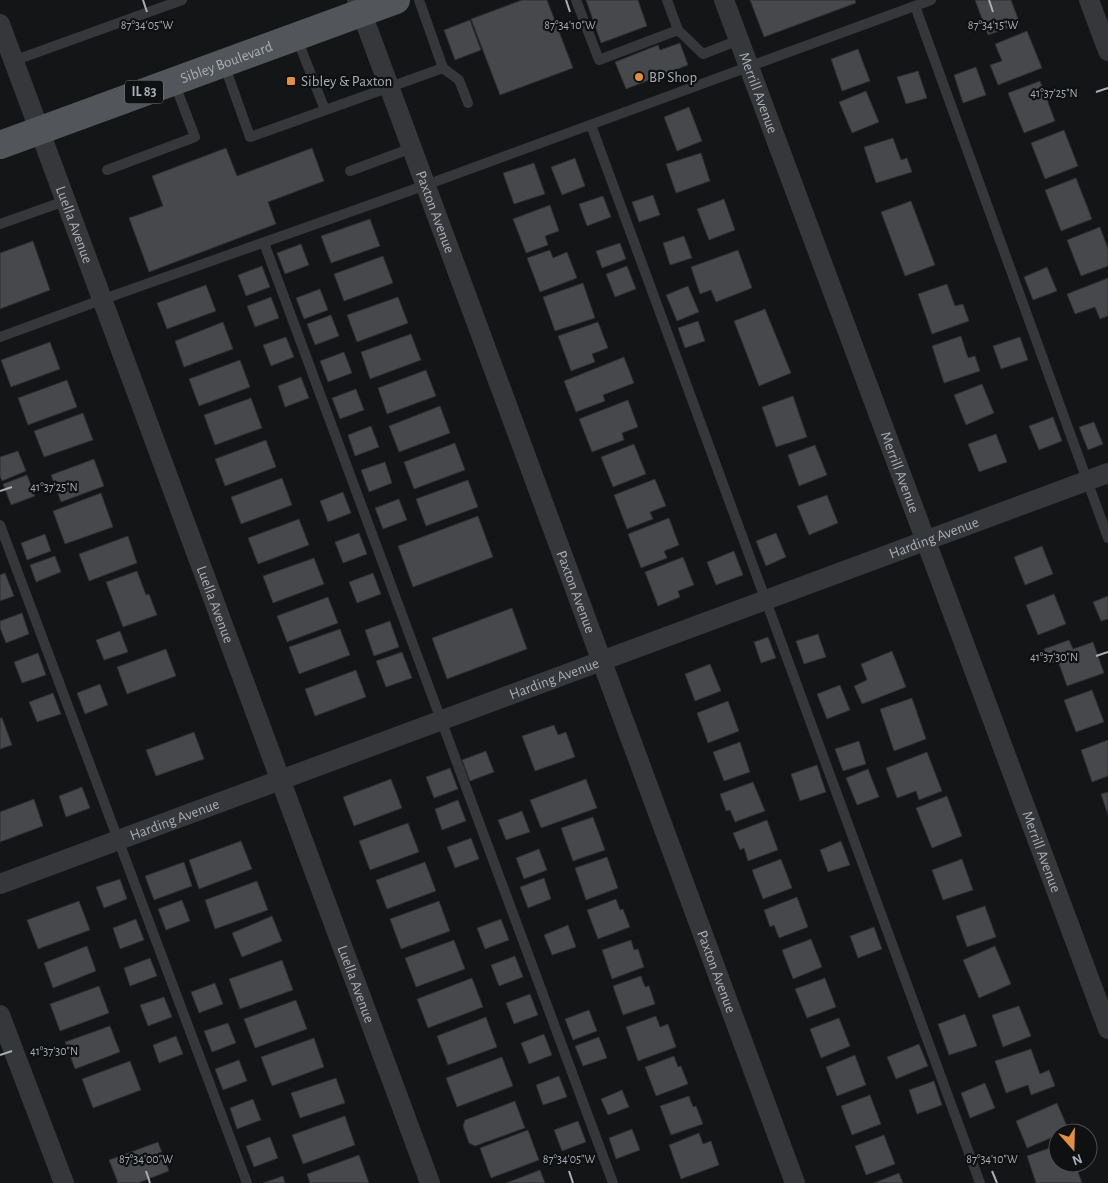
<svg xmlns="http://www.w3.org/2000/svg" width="1108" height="1183" font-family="'Alegreya Sans',sans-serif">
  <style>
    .building { fill: #46484b; stroke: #2f2f32 }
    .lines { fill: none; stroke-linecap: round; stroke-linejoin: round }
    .lane { stroke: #36373b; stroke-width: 10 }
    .street { stroke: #36373b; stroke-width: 20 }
    .primary { stroke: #525559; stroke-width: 28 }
    .ticks { fill: none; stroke: #a7aeb5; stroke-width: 2 }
    .poi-dot { fill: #e19042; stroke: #0f1011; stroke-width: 2 }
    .labels { text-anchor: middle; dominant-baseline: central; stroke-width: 4.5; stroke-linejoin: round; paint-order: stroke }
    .shield { fill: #0f1011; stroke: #797f84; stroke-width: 1 }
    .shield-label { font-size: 14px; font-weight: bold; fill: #a7aeb5 }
    .street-label { font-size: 15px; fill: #a7aeb5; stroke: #0f1011 }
    .poi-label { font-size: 15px; fill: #a7aeb5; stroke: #0f1011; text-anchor: start }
    .ticks-label { font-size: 12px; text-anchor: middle; fill: #a7aeb5; stroke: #0f1011; stroke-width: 4.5; stroke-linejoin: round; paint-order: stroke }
  </style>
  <rect width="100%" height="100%" fill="#141516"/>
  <!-- building -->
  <path class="building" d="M522,0h25l26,68 -73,27 -29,-76z
    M586,0h52l9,26 -46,17z
    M750,0h105l1,3 -92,34z
    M975,0h36l9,24 -32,11z
    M470,20l11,30 -26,10 -11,-30z
    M1027,31l15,37 -44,17 -8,-20 12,-4 -7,-17z
    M680,43l8,22 -62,24 -11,-27 43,-17 2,5z
    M858,49l12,32 -28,10 -11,-32z
    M976,67l10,28 -23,8 -9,-28z
    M918,71l9,27 -21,6 -9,-27z
    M1040,81l15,40 -31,12 -16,-40z
    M866,91l13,31 -27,11 -13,-31z
    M689,107l13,34 -25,10 -13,-34z
    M1064,130l14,36 -33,13 -14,-36z
    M893,138l8,22 6,-2 5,14 -36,11 -12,-36z
    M226,148l11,28 75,-28 12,33 -56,21 8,22 -127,48 -20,-54 34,-12 -11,-30z
    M701,153l9,28 -34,12 -10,-29z
    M575,158l10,28 -23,9 -11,-28z
    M534,163l11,31 -31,10 -11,-31z
    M1076,178l16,41 -31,12 -16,-41z
    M653,195l7,20 -21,7 -7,-20z
    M603,196l8,21 -24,9 -8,-22z
    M724,199l11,31 -26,10 -12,-31z
    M911,201l24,64 -30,11 -24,-64z
    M550,205l9,26 -14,5 3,9 -22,8 -13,-34z
    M370,219l10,27 -49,17 -10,-27z
    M1100,227l8,22v17l-27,10 -14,-36z
    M684,236l8,22 -22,7 -7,-22z
    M33,241l17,49 -50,19v-56z
    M620,243l6,16 -24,9 -6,-17z
    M301,244l8,21 -24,9 -8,-21z
    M550,250l3,8 14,-6 10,26 -37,14 -13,-34z
    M738,250l14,38 -36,14 -5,-12 -11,4 -9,-27z
    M383,256l10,27 -49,18 -10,-27z
    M262,266l8,21 -24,9 -8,-21z
    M627,266l9,23 -21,8 -9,-23z
    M1047,267l10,24 -24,9 -9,-23z
    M1108,278v38l-8,3 -5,-12 -20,7 -8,-20z
    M583,283l12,35 -40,13 -12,-34z
    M947,284l8,22 8,-2 6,17 -37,13 -14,-40z
    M206,285l10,26 -49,18 -10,-26z
    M688,286l11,26 -22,9 -11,-26z
    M320,289l8,21 -24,9 -8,-21z
    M271,297l8,21 -24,9 -8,-21z
    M398,297l10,26 -51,19 -10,-27z
    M765,309l26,64 -32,13 -25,-65z
    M331,315l8,21 -24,9 -8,-21z
    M698,321l7,20 -20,7 -7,-20z
    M223,322l10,27 -49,18 -9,-26z
    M598,322l10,26 -16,6 3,8 -24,9 -13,-35z
    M411,334l10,26 -51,19 -9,-27z
    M961,336l7,22 7,-2 5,15 -36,12 -12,-37z
    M286,337l8,20 -23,9 -8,-21z
    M1020,337l8,23 -27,9 -8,-23z
    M50,342l10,27 -49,18 -10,-27z
    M344,352l8,21 -24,9 -8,-21z
    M624,357l10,26 -31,12 2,6 -29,11 -12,-31z
    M240,360l10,27 -51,19 -10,-27z
    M426,370l10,26 -49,18 -9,-26z
    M301,377l8,21 -24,9 -7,-21z
    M67,380l10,27 -49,18 -10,-27z
    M982,384l12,29 -28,12 -12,-30z
    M356,389l8,21 -24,9 -8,-21z
    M793,396l14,41 -31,10 -14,-40z
    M251,398l11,30 -47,17 -11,-30z
    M628,400l10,27 -16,6 2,7 -32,12 -13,-33z
    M440,406l10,27 -51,19 -10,-26z
    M83,413l10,27 -49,17 -10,-26z
    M1053,417l9,24 -23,9 -10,-24z
    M1094,422l9,22 -15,6 -9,-23z
    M371,426l8,21 -24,9 -7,-21z
    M996,434l11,28 -28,10 -11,-28z
    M266,440l10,27 -51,19 -10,-27z
    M455,443l10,27 -51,19 -10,-27z
    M634,444l12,30 -33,13 -12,-30z
    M815,445l12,30 -28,11 -11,-31z
    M18,451l8,20 -24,10 -2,-5v-19z
    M94,459l10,27 -43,16 -10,-27z
    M385,462l7,21 -23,9 -8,-22z
    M27,475l8,21 -24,9 -8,-21z
    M282,478l10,27 -51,19 -10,-27z
    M655,479l11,27 -16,6 3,7 -26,10 -13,-34z
    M468,480l10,27 -52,19 -10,-27z
    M343,492l8,21 -23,9 -8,-21z
    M101,493l12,34 -48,17 -12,-33z
    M827,495l11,28 -29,12 -12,-29z
    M399,499l8,21 -24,9 -8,-21z
    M478,516l15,41 -80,30 -15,-41z
    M669,518l10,27 -15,6 3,7 -26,10 -13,-34z
    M299,519l10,26 -51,19 -10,-26z
    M359,533l8,21 -24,9 -8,-21z
    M776,533l10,24 -20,9 -10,-25z
    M45,534l6,17 -24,9 -6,-17z
    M128,536l9,27 -48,18 -10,-27z
    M1042,546l11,28 -28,11 -11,-28z
    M734,551l9,24 -27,10 -9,-23z
    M55,556l6,16 -25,10 -6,-17z
    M683,557l11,28 -16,6 2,6 -22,9 -13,-34z
    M314,558l10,26 -51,19 -10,-27z
    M137,571l9,24 3,-1 8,21 -34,12 -17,-45z
    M5,573l9,23 -14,5v-26z
    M373,573l8,21 -24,9 -8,-21z
    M1054,594l12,30 -28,11 -12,-30z
    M1108,596v23l-7,2 -8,-19z
    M328,597l10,26 -51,19 -10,-26z
    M512,608l15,41 -80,30 -15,-41z
    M22,613l7,21 -23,9 -6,-15v-7z
    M390,621l9,26 -25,9 -9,-26z
    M340,629l10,26 -51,19 -10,-27z
    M120,631l8,21 -24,8 -8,-20z
    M818,634l8,23 -22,7 -8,-23z
    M768,637l8,21 -15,5 -7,-21z
    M1069,640l4,9 20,-7 11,31 -37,13 -9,-25 -9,3 -5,-15z
    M166,649l10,27 -49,18 -10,-27z
    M892,651l14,36 -44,17 -8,-18 13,-6 -6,-16z
    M402,652l10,26 -26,9 -10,-26z
    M38,653l8,22 -24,8 -8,-21z
    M710,664l11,27 -26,10 -10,-27z
    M356,670l10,27 -51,19 -10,-27z
    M100,684l8,21 -23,9 -8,-21z
    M840,685l10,25 -23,9 -10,-25z
    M1092,690l12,32 -28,10 -12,-32z
    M53,693l8,21 -24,8 -8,-20z
    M912,698l14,41 -32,12 -14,-42z
    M728,701l11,30 -31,12 -11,-30z
    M0,718h2l10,27 -12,4z
    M554,725l4,10 8,-3 9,25 -40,14 -13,-35z
    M194,732l10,27 -48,17 -10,-26z
    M1108,740v36l-16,6 -11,-32z
    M859,741l7,23 -23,7 -8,-22z
    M740,742l10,30 -26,9 -11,-29z
    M486,751l8,21 -24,9 -8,-21z
    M927,752l15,39 -23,9 -3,-9 -19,7 -11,-30z
    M817,765l9,27 -26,9 -9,-27z
    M450,768l8,21 -24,9 -8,-21z
    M868,769l11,28 -22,8 -11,-27z
    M391,779l11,29 -48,18 -11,-29z
    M586,779l11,29 -56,20 -11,-28z
    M753,782l12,29 -30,11 -5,-12 -4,1 -6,-17z
    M82,787l8,21 -24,9 -7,-21z
    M1108,792v23l-7,-21z
    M947,796l15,40 -30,12 -16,-40z
    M34,799l9,27 -43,16v-30z
    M458,800l8,21 -24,9 -7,-21z
    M522,811l8,21 -24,8 -8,-20z
    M593,817l12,33 -32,11 -12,-33z
    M767,820l11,30 -30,11 -4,-13 -4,2 -7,-17z
    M408,823l11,29 -49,18 -11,-29z
    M471,838l8,21 -24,9 -8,-21z
    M241,841l11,28 -53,20 -10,-29z
    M841,841l9,24 -22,7 -8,-22z
    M539,849l8,21 -23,9 -8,-21z
    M607,857l11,31 -32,12 -11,-32z
    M781,859l11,29 -29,11 -11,-29z
    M962,859l11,31 -30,10 -11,-30z
    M184,862l8,24 -38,14 -9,-24z
    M425,862l11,29 -49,18 -11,-29z
    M544,878l7,21 -23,9 -8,-21z
    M120,879l7,20 -23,9 -8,-21z
    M257,881l11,29 -53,19 -10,-29z
    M797,897l11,30 -29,11 -5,-13 -4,2 -6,-17z
    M616,899l4,11 3,-1 7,18 -32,12 -11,-29z
    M182,900l8,21 -24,9 -8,-21z
    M79,901l11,29 -52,19 -11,-29z
    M439,901l11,30 -49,18 -11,-30z
    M985,906l11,31 -29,10 -11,-31z
    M272,916l10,25 -40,16 -10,-24z
    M136,919l8,21 -24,9 -7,-21z
    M501,919l8,21 -24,9 -8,-21z
    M568,925l8,22 -24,8 -8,-20z
    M874,927l8,22 -24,9 -8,-22z
    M811,939l11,28 -29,12 -11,-29z
    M454,940l11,29 -49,18 -11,-29z
    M631,940l3,10 4,-1 6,18 -32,12 -10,-29z
    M87,946l9,25 -43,17 -9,-25z
    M995,946l16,38 -32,14 -16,-38z
    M515,956l8,21 -24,9 -8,-21z
    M150,958l7,18 -27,10 -6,-18z
    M282,960l11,30 -53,19 -11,-30z
    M641,976l4,11 4,-1 6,18 -32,11 -10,-29z
    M472,978l11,29 -55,21 -11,-29z
    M825,978l11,29 -29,11 -12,-29z
    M215,983l8,21 -24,9 -8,-21z
    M99,986l10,27 -49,18 -10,-27z
    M530,994l8,21 -24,9 -8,-21z
    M164,997l8,20 -24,9 -8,-21z
    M296,1000l11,29 -52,19 -11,-29z
    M1019,1006l12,30 -28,11 -11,-32z
    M589,1010l8,21 -24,9 -8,-21z
    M965,1014l12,32 -28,9 -11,-31z
    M656,1016l4,11 8,-3 8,23 -38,14 -12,-34z
    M486,1017l11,30 -49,18 -11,-29z
    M839,1018l11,28 -29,12 -11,-29z
    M228,1023l8,20 -24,9 -8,-21z
    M110,1026l10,26 -45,17 -10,-27z
    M544,1034l8,21 -23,9 -8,-21z
    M176,1036l7,18 -24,9 -6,-18z
    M599,1037l8,21 -24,8 -8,-20z
    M314,1038l10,29 -52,19 -11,-29z
    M919,1044l9,22 -32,13 -9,-22z
    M1031,1049l9,25 9,-4 6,16 -24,9 -3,-10 -22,8 -11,-32z
    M855,1055l11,30 -29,11 -11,-29z
    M674,1056l4,11 3,-1 7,18 -32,12 -11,-29z
    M502,1057l11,29 -56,21 -11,-29z
    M239,1060l8,21 -24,9 -8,-21z
    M130,1061l11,29 -48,18 -11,-29z
    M559,1076l8,21 -24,8 -7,-20z
    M336,1078l9,25 -45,15 -9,-25z
    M934,1081l8,24 -25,9 -8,-24z
    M985,1083l10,25 -25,10 -9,-25z
    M622,1090l7,17 -21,8 -7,-16z
    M870,1095l11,29 -29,11 -11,-29z
    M689,1096l4,11 3,-1 7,18 -32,11 -11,-29z
    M253,1099l8,21 -24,9 -7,-21z
    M515,1101l10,27 -50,18 -6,-3 -6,-17 2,-6z
    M1057,1103l12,28 -11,2v2l-31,13 -11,-27z
    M345,1116l10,29 -52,19 -11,-29z
    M578,1121l8,21 -24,9 -8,-21z
    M632,1129l8,21 -24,9 -7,-21z
    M528,1130l11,30 -48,18 -11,-30z
    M699,1133l4,11 8,-3 8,24 -38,14 -12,-34z
    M884,1135l11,29 -29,11 -11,-29z
    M270,1137l8,21 -24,9 -8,-21z
    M158,1142l11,29 -31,12h-20l-9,-23z
    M1058,1145v18h17l7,20h-46l-9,-27z
    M359,1155l10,28h-59l-3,-9z
    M540,1170l5,13h-39z
    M899,1173l4,10h-29z
    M283,1176l2,7h-22z"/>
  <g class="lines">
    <!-- lane -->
    <path class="lane" d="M576,0l23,60 79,-30 -11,-30
      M915,6l193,532
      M678,30l25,24 36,-14
      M296,36l29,74
      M13,61l169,-61
      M224,64l26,73 193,-69 -24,-68
      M443,68l16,12 9,23
      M591,125l389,1058
      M107,170l88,-33 -21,-55
      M350,171l62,-23
      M0,224l65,-23
      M264,243l349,940
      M0,337l101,-37 325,-115 505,-185
      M0,525l247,658"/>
    <!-- street -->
    <g class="street">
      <path id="s1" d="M357,0l438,1183"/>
      <path id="s2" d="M724,0l384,1029"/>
      <path d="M1089,0l19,51"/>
      <path id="s3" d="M0,24l430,1159"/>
      <path id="s4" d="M0,884l1108,-411"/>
      <path d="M0,1015l64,168"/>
    </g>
    <!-- primary -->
    <path class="primary" id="s5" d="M0,145l396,-145"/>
  </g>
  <!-- ticks -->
  <path class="ticks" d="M143,0l4,12M566,0l4,12M989,0l4,12M1096,92l12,-4M0,491l12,-4M1096,656l12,-4M0,1055l12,-4M146,1171l4,12M569,1171l4,12M992,1171l5,12"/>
  <!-- markers -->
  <g class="poi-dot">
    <circle cx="639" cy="77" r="5"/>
    <rect x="286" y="76" width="10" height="10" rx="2.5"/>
  </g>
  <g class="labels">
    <!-- shield labels -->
    <rect class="shield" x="125" y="80.5" width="38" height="23" rx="4"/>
    <g class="shield-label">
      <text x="144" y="92">IL 83</text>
    </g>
    <!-- street labels -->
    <g class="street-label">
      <text stroke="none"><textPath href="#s5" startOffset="241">Sibley Boulevard</textPath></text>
      <text stroke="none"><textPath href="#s2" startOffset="99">Merrill Avenue</textPath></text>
      <text stroke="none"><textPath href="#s1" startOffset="226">Paxton Avenue</textPath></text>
      <text stroke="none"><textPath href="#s3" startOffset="214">Luella Avenue</textPath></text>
      <text stroke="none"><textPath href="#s2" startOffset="504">Merrill Avenue</textPath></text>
      <text stroke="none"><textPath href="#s4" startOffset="996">Harding Avenue</textPath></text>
      <text stroke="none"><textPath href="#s1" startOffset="631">Paxton Avenue</textPath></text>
      <text stroke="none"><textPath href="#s3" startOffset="619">Luella Avenue</textPath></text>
      <text stroke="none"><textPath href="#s4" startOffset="591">Harding Avenue</textPath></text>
      <text stroke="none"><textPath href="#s4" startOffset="186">Harding Avenue</textPath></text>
      <text stroke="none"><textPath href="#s2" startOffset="909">Merrill Avenue</textPath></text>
      <text stroke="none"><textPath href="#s1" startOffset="1036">Paxton Avenue</textPath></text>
      <text stroke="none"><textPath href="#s3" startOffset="1024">Luella Avenue</textPath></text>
    </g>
    <!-- poi labels -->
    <g class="poi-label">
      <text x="649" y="77">BP Shop</text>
      <text x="301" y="81">Sibley &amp; Paxton</text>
    </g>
  </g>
  <g class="ticks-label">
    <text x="147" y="29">87°34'05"W</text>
    <text x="570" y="29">87°34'10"W</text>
    <text x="993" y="29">87°34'15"W</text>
    <text x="1054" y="97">41°37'25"N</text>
    <text x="54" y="491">41°37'25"N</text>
    <text x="1054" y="661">41°37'30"N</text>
    <text x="54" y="1055">41°37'30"N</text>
    <text x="146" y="1163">87°34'00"W</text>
    <text x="569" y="1163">87°34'05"W</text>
    <text x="992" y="1163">87°34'10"W</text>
  </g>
  <!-- north arrow -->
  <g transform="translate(1073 1148) rotate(160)"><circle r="24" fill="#0f1011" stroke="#4c4f53"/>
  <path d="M0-4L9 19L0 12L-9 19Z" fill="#e19042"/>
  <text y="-8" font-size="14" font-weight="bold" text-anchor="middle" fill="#a7aeb5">N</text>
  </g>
</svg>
